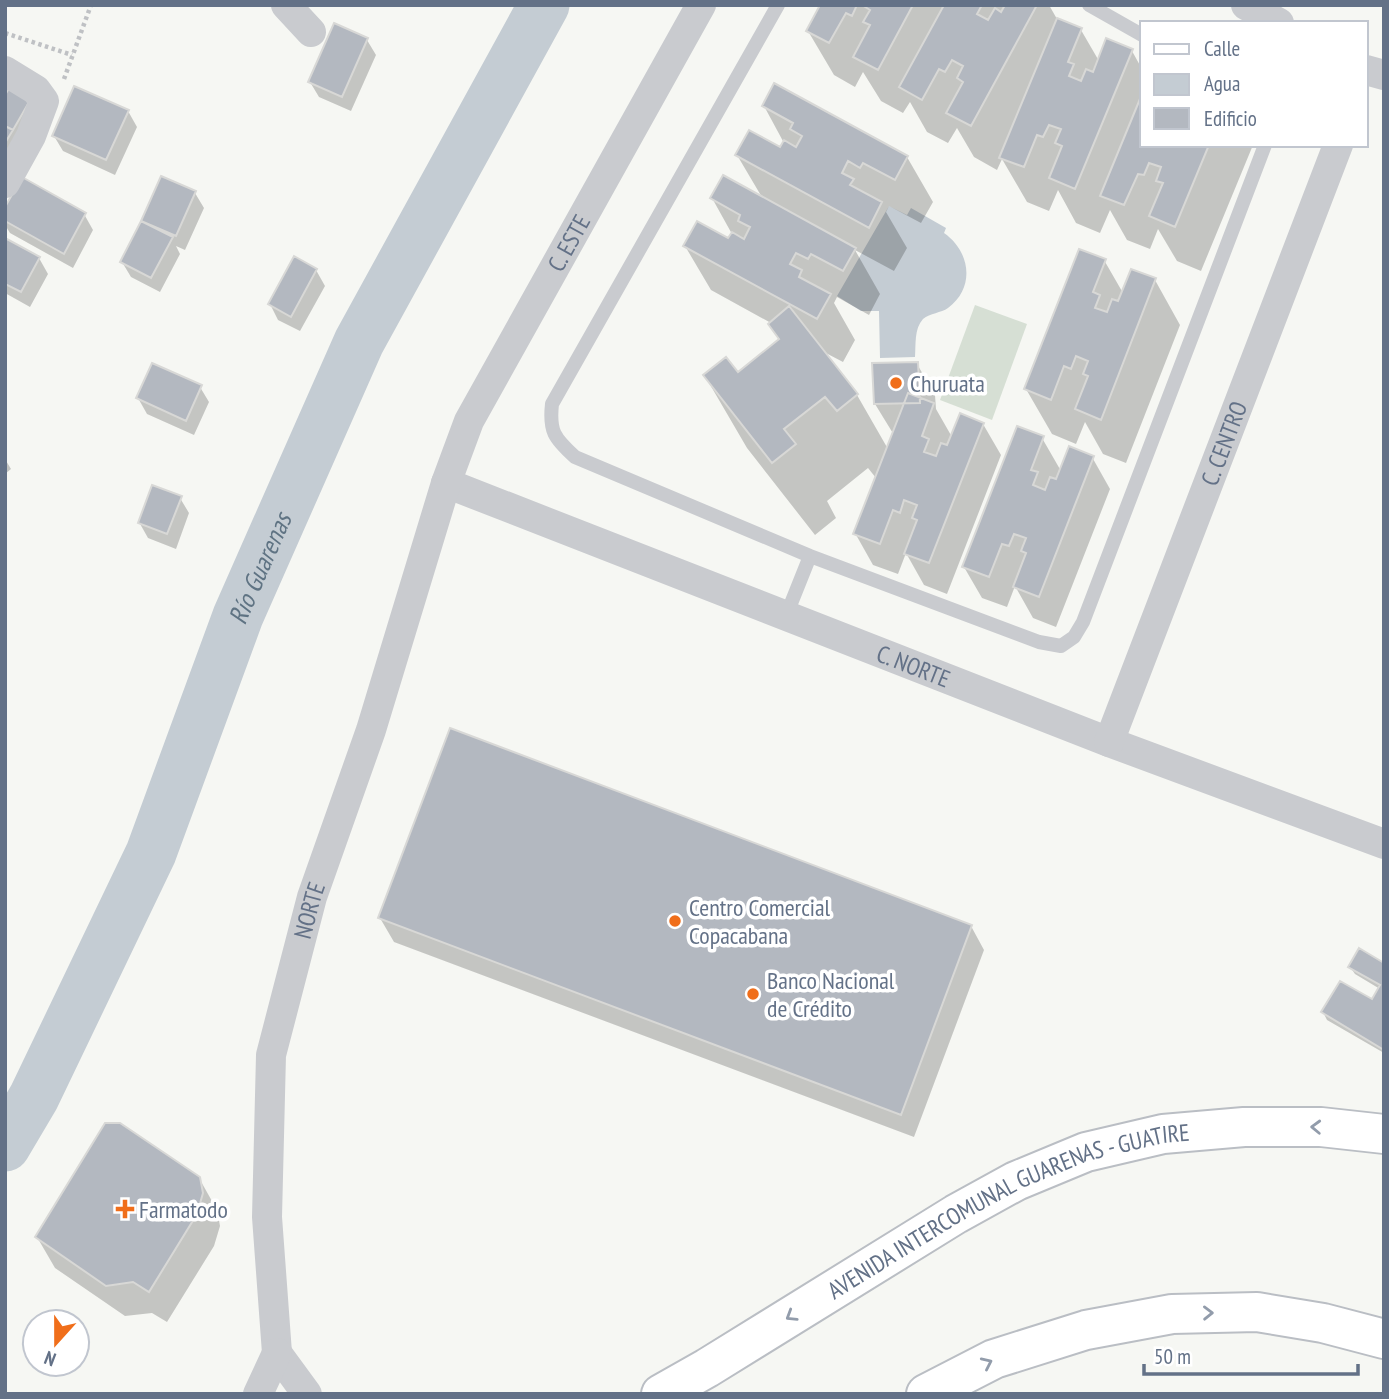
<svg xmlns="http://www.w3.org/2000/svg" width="1389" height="1399" font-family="'PT Sans Narrow',sans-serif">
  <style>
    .green { fill: #d6dfd4 }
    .water { fill: #c4ccd3 }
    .shadow { fill: #0003 }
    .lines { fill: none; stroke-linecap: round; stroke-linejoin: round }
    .river { stroke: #c4ccd3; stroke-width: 51 }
    .building { fill: #b3b8c0; stroke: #d8d8d6; stroke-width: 2 }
    .secondary-casing { stroke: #babec4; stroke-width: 42 }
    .path { stroke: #bfc1c4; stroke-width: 4.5; stroke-dasharray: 3.5 3.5; stroke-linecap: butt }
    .service { stroke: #c9cbcf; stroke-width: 14 }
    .minor { stroke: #c9cbcf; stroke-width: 30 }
    .secondary { stroke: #fff; stroke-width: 38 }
    .oneway { stroke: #929cab }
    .poi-dot { fill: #f06e1a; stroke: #fff; stroke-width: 2.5 }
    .labels { text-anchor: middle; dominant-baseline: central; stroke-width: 7; stroke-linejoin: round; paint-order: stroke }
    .street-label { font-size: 24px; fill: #637187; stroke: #fff }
    .poi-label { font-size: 24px; fill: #637187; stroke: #fff; text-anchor: start }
    .water-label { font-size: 26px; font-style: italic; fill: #5f7383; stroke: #fff }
  </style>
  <rect width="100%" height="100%" fill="#f6f7f3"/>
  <!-- green -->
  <path class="green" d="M975,305l52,19 -35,96 -52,-20z"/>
  <!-- water -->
  <path class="water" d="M889,206l18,9 4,-7 35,20 -2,5c26,18 32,54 4,75 -7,5 -18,5 -25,11 -9,10 -7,25 -8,38l-35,1 -1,-47h-18l-24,-15z"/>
  <!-- shadow -->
  <path class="shadow" d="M822,5h227l8,14 24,11 18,31 33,-10 10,18v76h111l-52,126 -24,-10 -19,-32 -8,20 -23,-9 -17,-30 -10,23 -24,-10 -18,-33 -9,21 -22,-9 -25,-43 -5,11 -23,-13 -17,-29 -9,15 -21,-11 -17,-30 -7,11 -22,-12 -18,-29 -8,15 -21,-12 -26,-44z
    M367,40l9,15 -25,56 -32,-14 -9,-15z
    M5,84l26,14 -26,91z
    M764,106l143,51 26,45 -12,21 -32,-17 -3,6 21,36 -13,23 -39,-21 25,44 -11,21 -32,-18 -3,6 21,37 -12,22 -21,-11 35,44 31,54 6,-14 -19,-31 42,-40 18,31 1,14 16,28 31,-13 18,31 -54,139 -23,-9 -18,-32 -8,21 -25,-9 -18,-32 21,-55 -8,-10 -41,33 9,17 -21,17 -68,-87 -42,-72 33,-2 41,-33 -8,-18 -60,-33 -26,-44 44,-6 3,-6 -20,-36 51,1 -26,-44 44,-6 3,-6z
    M128,111l9,16 -22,48 -52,-24 -9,-15z
    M195,193l9,15 -19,42 -9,-4 4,8 -20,38 -29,-15 -9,-15 21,-40z
    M5,210l79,4 9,16 -20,38 -63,-35 -5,-8z
    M5,240l34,18 9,16 -18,33 -25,-14z
    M1104,260l19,33 32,-13 25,45 -54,138 -23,-9 -18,-32 -9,22 -24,-10 -26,-45z
    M316,270l9,16 -25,45 -22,-11 -8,-16z
    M200,387l9,15 -15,33 -47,-21 -9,-16z
    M1042,438l19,33 31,-14 18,32 -54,138 -23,-9 -18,-32 -8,21 -25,-9 -18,-31z
    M5,459l6,10 -6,5z
    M180,498l9,15 -13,36 -28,-11 -9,-16z
    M380,918l591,8 13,24 -70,187 -520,-195z
    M1384,965v88l-57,-33 -4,-8 49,-10 8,-13 -25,-15 -5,-7z
    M199,1178l18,32 3,16 -6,20 -47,76 -15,-9 -27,3 -70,-48 -18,-31z"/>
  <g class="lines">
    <!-- river -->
    <path class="river" id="s1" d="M5,1146l29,-49 117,-244 87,-237 121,-274 185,-337"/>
  </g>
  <!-- building -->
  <path class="building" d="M820,5h37l-5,11 -6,-3 -17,30 -23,-12z
    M862,5h51l-35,65 -25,-13 17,-32 -7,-3 7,-12z
    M944,5h38l-5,9 11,6 7,-12 6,4 4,-7h32l-66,121 -25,-13 17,-31 -6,-4 6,-12 -11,-6 -7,12 -6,-3 -17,31 -23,-13z
    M1057,18l25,10 -14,34 6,2 -5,12 12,5 5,-12 7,3 13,-34 27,11 -58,140 -26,-11 13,-32 -7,-3 6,-14 -12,-4 -6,12 -6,-2 -13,32 -25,-9z
    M334,23l34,15 -26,59 -34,-15z
    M774,83l134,73 -13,24 -32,-17 -3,5 -12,-7 -6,12 12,6 -4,6 32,17 -13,26 -134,-73 14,-25 31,17 4,-7 12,7 6,-11 -12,-7 3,-6 -31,-17z
    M11,85l21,12 -19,33 -8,-4v-31z
    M74,86l55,24 -23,50 -54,-24z
    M1142,94v51h67l-34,82 -26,-11 14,-33 -7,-2 5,-14 -12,-4 -5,12 -6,-1 -14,31 -24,-9z
    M5,126l8,4 -8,13z
    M723,175l133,73 -13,23 -32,-17 -3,5 -12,-6 -6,11 12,6 -3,7 32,17 -14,25 -134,-73 14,-25 31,17 4,-6 12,7 6,-12 -12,-6 2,-6 -30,-17z
    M161,176l35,15 -20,45 -35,-15z
    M22,177l64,36 -22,41 -59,-33v-14z
    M141,221l32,16 -22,41 -31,-16z
    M5,238l35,19 -19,35 -16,-8z
    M1079,249l27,10 -13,33 7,3 -5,13 12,4 5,-13 6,2 13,-32 25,9 -55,142 -26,-11 13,-33 -5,-2 5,-13 -12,-5 -5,13 -7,-3 -13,34 -27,-11z
    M294,256l23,13 -26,48 -23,-13z
    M789,306l69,88 -21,17 -12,-14 -41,32 12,15 -24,19 -69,-88 23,-18 12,15 41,-33 -11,-15z
    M918,362l2,41 -46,1 -2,-41z
    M152,363l50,22 -16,36 -50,-23z
    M908,393l26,10 -12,33 7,3 -5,13 12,4 5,-13 6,2 13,-32 24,10 -55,140 -25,-9 13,-34 -5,-2 5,-13 -13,-5 -4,13 -7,-3 -13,34 -27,-10z
    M1017,426l27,10 -13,34 7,2 -5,13 12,5 5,-13 6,2 13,-33 25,10 -55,141 -26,-10 13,-34 -5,-2 5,-13 -12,-4 -5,12 -7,-2 -13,33 -27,-10z
    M152,485l30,11 -15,38 -29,-11z
    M450,728l522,197 -71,190 -523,-197z
    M1359,948l25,15v87l-63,-38 19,-31 32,18 8,-14 -32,-18z
    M105,1123h15l80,54 3,16 -6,21 -48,78 -16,-10 -27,4 -71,-49z"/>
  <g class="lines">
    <!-- secondary casing -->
    <g class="secondary-casing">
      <g id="secondary">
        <path id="s5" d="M661,1394l46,-26 249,-154 60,-33 70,-29 77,-18 81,-7h77l63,7"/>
        <path d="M926,1394l68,-35 92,-29 86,-16 85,-2 66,11 61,16"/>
      </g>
    </g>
    <!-- path -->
    <path class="path" d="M5,33l67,22
      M64,79l27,-74"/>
    <!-- service -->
    <path class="service" d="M778,5l-226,399c-3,27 2,34 23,53l235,99 229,86 22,4 13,-9 9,-15 182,-477
      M1089,5l53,30
      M786,616l24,-60"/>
    <!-- minor -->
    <g class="minor">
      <path d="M286,5l25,27"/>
      <path d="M1246,5l33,18"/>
      <path d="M1366,70l18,5"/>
      <path d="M5,71l31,19 8,11 -13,35 -26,47"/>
      <path id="s2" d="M446,483l663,259 275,102"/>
      <path id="s3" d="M1109,742l229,-597"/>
      <path id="s4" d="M277,1353l-10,-136 4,-162 41,-158 59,-167 75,-247 23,-62 232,-416"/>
      <path d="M277,1353l30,41"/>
      <path d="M258,1394l19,-41"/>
    </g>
    <!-- secondary -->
    <use href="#secondary" class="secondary"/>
  </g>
  <!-- one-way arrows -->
  <defs><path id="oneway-chevron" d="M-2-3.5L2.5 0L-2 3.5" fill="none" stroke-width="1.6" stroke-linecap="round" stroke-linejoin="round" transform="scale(1.75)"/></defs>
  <g class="oneway">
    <use href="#oneway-chevron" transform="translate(1316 1127) rotate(-178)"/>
    <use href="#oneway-chevron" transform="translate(1208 1313) rotate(-1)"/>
    <use href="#oneway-chevron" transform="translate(791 1316) rotate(148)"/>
    <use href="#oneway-chevron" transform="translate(987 1363) rotate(-25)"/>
  </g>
  <!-- markers -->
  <g class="poi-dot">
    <circle cx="896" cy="383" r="7"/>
    <circle cx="675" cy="921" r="7"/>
    <circle cx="753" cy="994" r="7"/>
    <path d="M121.5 1198.5h7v7h7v7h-7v7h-7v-7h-7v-7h7z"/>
  </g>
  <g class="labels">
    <!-- street labels -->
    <g class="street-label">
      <text stroke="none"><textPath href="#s4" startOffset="1167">C. ESTE</textPath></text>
      <text stroke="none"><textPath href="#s3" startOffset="320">C. CENTRO</textPath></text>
      <text stroke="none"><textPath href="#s2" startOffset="502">C. NORTE</textPath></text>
      <text stroke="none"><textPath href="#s4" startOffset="448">NORTE</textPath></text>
      <text stroke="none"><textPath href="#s5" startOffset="396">AVENIDA INTERCOMUNAL GUARENAS - GUATIRE</textPath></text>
    </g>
    <!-- poi labels -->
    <g class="poi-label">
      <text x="910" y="383">Churuata</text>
      <text x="689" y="907">Centro Comercial<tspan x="689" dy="28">Copacabana</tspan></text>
      <text x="767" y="980">Banco Nacional<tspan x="767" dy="28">de Crédito</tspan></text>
      <text x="139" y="1209">Farmatodo</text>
    </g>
    <!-- water labels -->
    <g class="water-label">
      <text stroke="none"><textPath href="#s1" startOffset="632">Río Guarenas</textPath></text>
    </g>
  </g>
  <!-- border -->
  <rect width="1389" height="1399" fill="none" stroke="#637187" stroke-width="14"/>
  <!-- legend -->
  <rect x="1140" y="21" width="228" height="126" fill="#ffffff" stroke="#c1c6cf" stroke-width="2"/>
  <rect x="1154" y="44" width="35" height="10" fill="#ffffff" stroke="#c1c6cf" stroke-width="2"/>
  <text x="1204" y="56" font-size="21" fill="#637187">Calle</text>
  <rect x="1154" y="74" width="35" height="21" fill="#c4ccd3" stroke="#c1c6cf" stroke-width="2"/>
  <text x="1204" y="91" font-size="21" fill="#637187">Agua</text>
  <rect x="1154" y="108" width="35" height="21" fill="#b3b8c0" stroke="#c1c6cf" stroke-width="2"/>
  <text x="1204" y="126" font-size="21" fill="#637187">Edificio</text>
  <!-- north arrow -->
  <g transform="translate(56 1343) rotate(201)"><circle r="33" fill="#ffffff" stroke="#c1c6cf" stroke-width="2"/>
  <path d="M0-5L12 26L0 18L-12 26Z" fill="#f06e1a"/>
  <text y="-10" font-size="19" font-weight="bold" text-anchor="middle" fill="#637187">N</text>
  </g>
  <!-- scale -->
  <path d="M1144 1364v10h214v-10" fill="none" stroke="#637187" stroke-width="3.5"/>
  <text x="1154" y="1364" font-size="21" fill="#637187" stroke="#ffffff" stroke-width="5" paint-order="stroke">50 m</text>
</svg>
